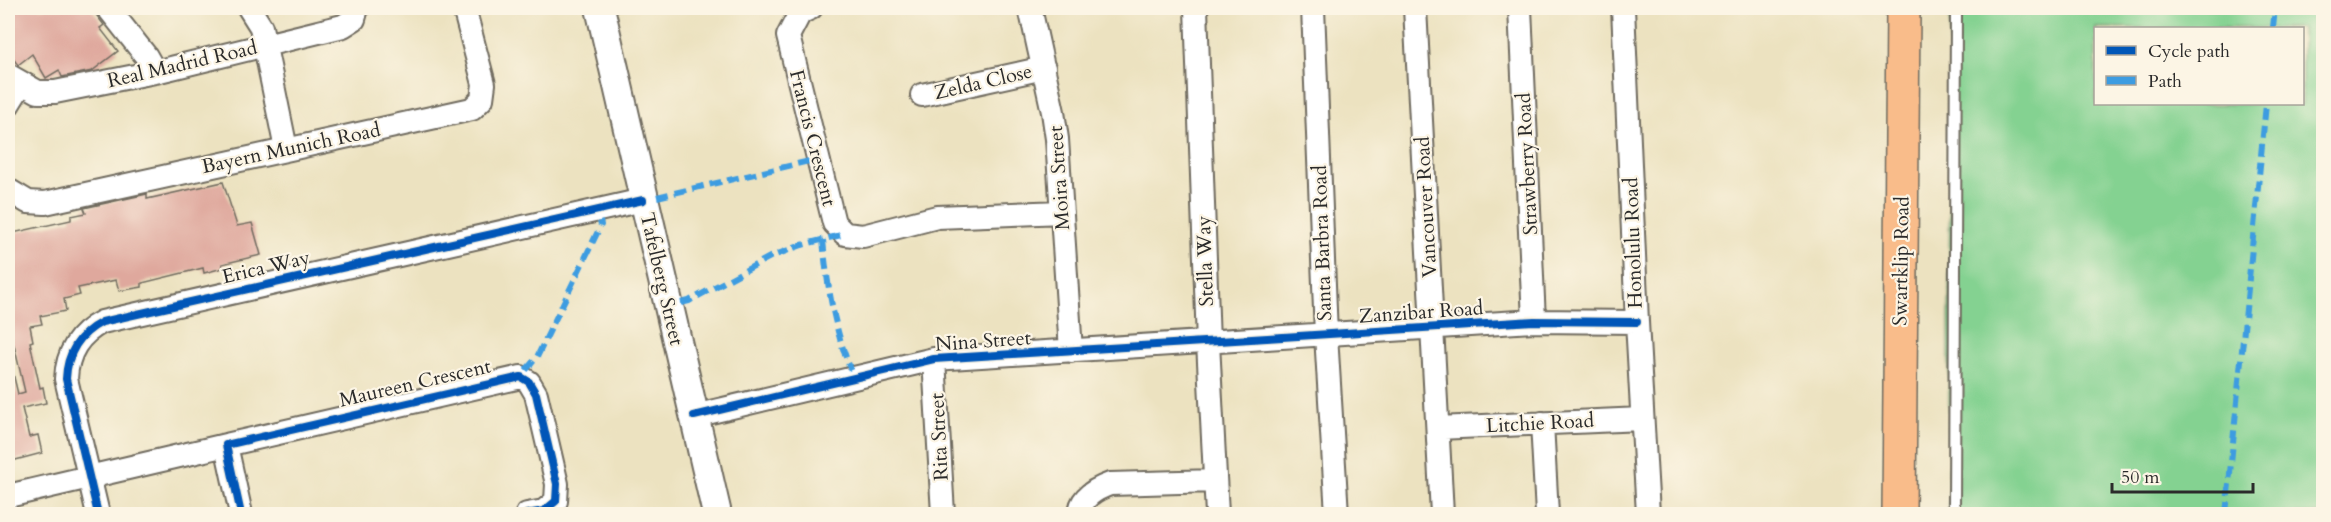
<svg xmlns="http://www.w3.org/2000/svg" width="2331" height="522" font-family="Cardo,serif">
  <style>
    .green { fill: #84d291; stroke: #587e5e; stroke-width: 1.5; fill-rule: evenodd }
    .building { fill: #dfa89d }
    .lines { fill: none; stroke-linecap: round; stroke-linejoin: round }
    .service-casing { stroke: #6f6b5f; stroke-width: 14 }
    .minor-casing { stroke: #6f6b5f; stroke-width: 26 }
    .tertiary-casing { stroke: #6f6b5f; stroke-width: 32 }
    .primary-casing { stroke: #6f6b5f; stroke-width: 36 }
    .service { stroke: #fff; stroke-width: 10 }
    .minor { stroke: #fff; stroke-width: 22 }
    .tertiary { stroke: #fff; stroke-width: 28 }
    .primary { stroke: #f9bc8a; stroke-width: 33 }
    .quiet { stroke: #3d9ce1; stroke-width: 6; stroke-dasharray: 12 6; stroke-linecap: butt }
    .cycleway-casing { stroke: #fcf5e5; stroke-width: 11 }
    .cycleway { stroke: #0057b8; stroke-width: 8 }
    .labels { text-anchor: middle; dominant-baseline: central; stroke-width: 4.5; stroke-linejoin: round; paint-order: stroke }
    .street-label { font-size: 20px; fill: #2b2b2b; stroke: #fcf5e5 }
  </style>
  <rect width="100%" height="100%" fill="#fcf5e5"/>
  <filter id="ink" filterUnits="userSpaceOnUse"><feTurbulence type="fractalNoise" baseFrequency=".0167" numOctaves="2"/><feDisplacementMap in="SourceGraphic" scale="12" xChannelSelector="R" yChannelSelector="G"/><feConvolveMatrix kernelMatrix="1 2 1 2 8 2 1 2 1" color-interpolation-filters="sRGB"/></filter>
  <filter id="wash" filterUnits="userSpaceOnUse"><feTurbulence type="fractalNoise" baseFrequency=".008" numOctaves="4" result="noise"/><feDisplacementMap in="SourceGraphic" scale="24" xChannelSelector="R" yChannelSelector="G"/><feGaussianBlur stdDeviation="1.35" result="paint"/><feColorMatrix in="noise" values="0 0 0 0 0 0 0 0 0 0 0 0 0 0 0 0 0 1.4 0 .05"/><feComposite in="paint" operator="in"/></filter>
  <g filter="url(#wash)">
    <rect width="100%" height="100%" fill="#ece2c0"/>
    <!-- green -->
    <path class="green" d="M1950,8h373v506h-374zM2096,28h206v76h-206z"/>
    <g id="blocks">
      <!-- building -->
      <path class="building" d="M8,8h83l13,17 -4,3 18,23 -26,20 -30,6 -3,-7 -13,8 -14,-24 -14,11 -10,-13z
        M223,182l14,44 15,-3 9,32 -39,9 1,4 -19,5 -1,-5 -61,15v4l-23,4 -3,-11 -38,8 2,7 -16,4 2,12 -26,5 2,8 -12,2 3,15 -3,1 10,46 3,-1 3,16 -24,5 7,29 9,-2 4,18 -34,9v-89h5l5,21 7,-2 -11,-47 -6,1v-112l63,-14v-4l15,-3 -2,-5 63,-14v5z"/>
    </g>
  </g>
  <g filter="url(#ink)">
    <use href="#blocks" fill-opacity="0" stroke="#6f6b5f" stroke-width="1.5"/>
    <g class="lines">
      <!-- service casing -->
      <g class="service-casing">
        <path id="service" d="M1954,514l2,-506"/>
      </g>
      <!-- minor casing -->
      <g class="minor-casing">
        <path id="minor" d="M108,8l38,48 9,16
          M249,8l12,19 25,122
          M811,8l-11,5 -12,23 46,187 11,11 18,2 74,-19 125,-5
          M1030,8l23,104 4,27 14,212
          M1196,8l12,335 9,171
          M1313,8l13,327 11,179
          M1415,8l27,506
          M1520,8l14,313
          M1623,8l14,314 11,192
          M8,75l30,17h17l100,-20 188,-46 11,-7 3,-11
          M922,95l122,-27
          M8,105l13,-21
          M8,190l20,12 17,1 427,-94 10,-10 2,-15 -20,-76
          M934,359l9,155
          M694,416l240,-57 600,-38 103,1
          M1542,423l5,91
          M1438,428l204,-9
          M8,496l218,-51
          M98,514l-32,-135c1,-27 13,-45 36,-57l541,-122
          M241,514l-15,-69 295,-68 8,5 7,12 21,90 -1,17 -12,10 -17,3
          M1080,514c0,-16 16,-25 30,-30l105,-3"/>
      </g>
      <!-- tertiary casing -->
      <g class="tertiary-casing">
        <path id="tertiary" d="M600,8l117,506"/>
      </g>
      <!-- primary casing -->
      <g class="primary-casing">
        <path id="primary" d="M1899,514l4,-506"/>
      </g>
      <!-- service -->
      <use href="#service" class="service"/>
      <!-- minor -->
      <use href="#minor" class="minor"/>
      <!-- tertiary -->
      <use href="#tertiary" class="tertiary"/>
      <!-- primary -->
      <use href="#primary" class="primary"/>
      <!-- quiet -->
      <path class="quiet" d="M798,8l2,5
        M2273,28l2,-20
        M657,197l161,-38
        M823,240c4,43 11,90 28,130
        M681,303l8,-2 81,-44 32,-12 43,-11
        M526,370l11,-13 64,-132 -1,-4
        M2226,514l40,-410"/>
      <!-- cycleway casing -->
      <g class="cycleway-casing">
        <path id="cycleway" d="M694,416l240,-57 600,-38 103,1
          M98,514l-32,-135c1,-27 13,-45 36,-57l541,-122
          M241,514l-15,-69 295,-68 8,5 7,12 21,90 -1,17 -12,10 -17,3"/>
      </g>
      <!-- cycleway -->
      <use href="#cycleway" class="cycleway"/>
    </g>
  </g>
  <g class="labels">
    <!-- street labels -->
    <g class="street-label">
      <text transform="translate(182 64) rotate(-13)">Real Madrid Road</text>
      <text transform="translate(983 82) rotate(-13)">Zelda Close</text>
      <text transform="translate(813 138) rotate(76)">Francis Crescent</text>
      <text transform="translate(291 148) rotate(-12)">Bayern Munich Road</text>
      <text transform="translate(1527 164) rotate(-93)">Strawberry Road</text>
      <text transform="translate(1059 178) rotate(-94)">Moira Street</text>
      <text transform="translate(1426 207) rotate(-93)">Vancouver Road</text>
      <text transform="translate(1322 243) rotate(-92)">Santa Barbra Road</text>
      <text transform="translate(1633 243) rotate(-92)">Honolulu Road</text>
      <text transform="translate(1205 261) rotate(-92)">Stella Way</text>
      <text transform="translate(1901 261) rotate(-89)">Swartklip Road</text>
      <text transform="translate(266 267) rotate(-13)">Erica Way</text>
      <text transform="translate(662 279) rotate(77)">Tafelberg Street</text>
      <text transform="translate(1421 312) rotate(-4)">Zanzibar Road</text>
      <text transform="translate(983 341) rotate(-4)">Nina Street</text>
      <text transform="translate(415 383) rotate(-13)">Maureen Crescent</text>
      <text transform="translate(1540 423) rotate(-3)">Litchie Road</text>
      <text transform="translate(939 437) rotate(-93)">Rita Street</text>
    </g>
  </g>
  <!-- margin -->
  <rect width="2331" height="522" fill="none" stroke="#fcf5e5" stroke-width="30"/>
  <!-- legend -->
  <rect x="2094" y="27" width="210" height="78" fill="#fcf5e5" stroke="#a8a49b" stroke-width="1.5"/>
  <rect x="2106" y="46" width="30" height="9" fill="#0057b8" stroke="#a8a49b" stroke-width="1.5"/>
  <text x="2148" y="57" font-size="18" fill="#2b2b2b">Cycle path</text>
  <rect x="2106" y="76" width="30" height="9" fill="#3d9ce1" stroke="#a8a49b" stroke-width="1.5"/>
  <text x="2148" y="87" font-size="18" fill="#2b2b2b">Path</text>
  <!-- scale -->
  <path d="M2112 483v9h141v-9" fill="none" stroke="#2b2b2b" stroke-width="3"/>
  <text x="2121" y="483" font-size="18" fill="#2b2b2b" stroke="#fcf5e5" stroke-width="4.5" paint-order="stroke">50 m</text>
</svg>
